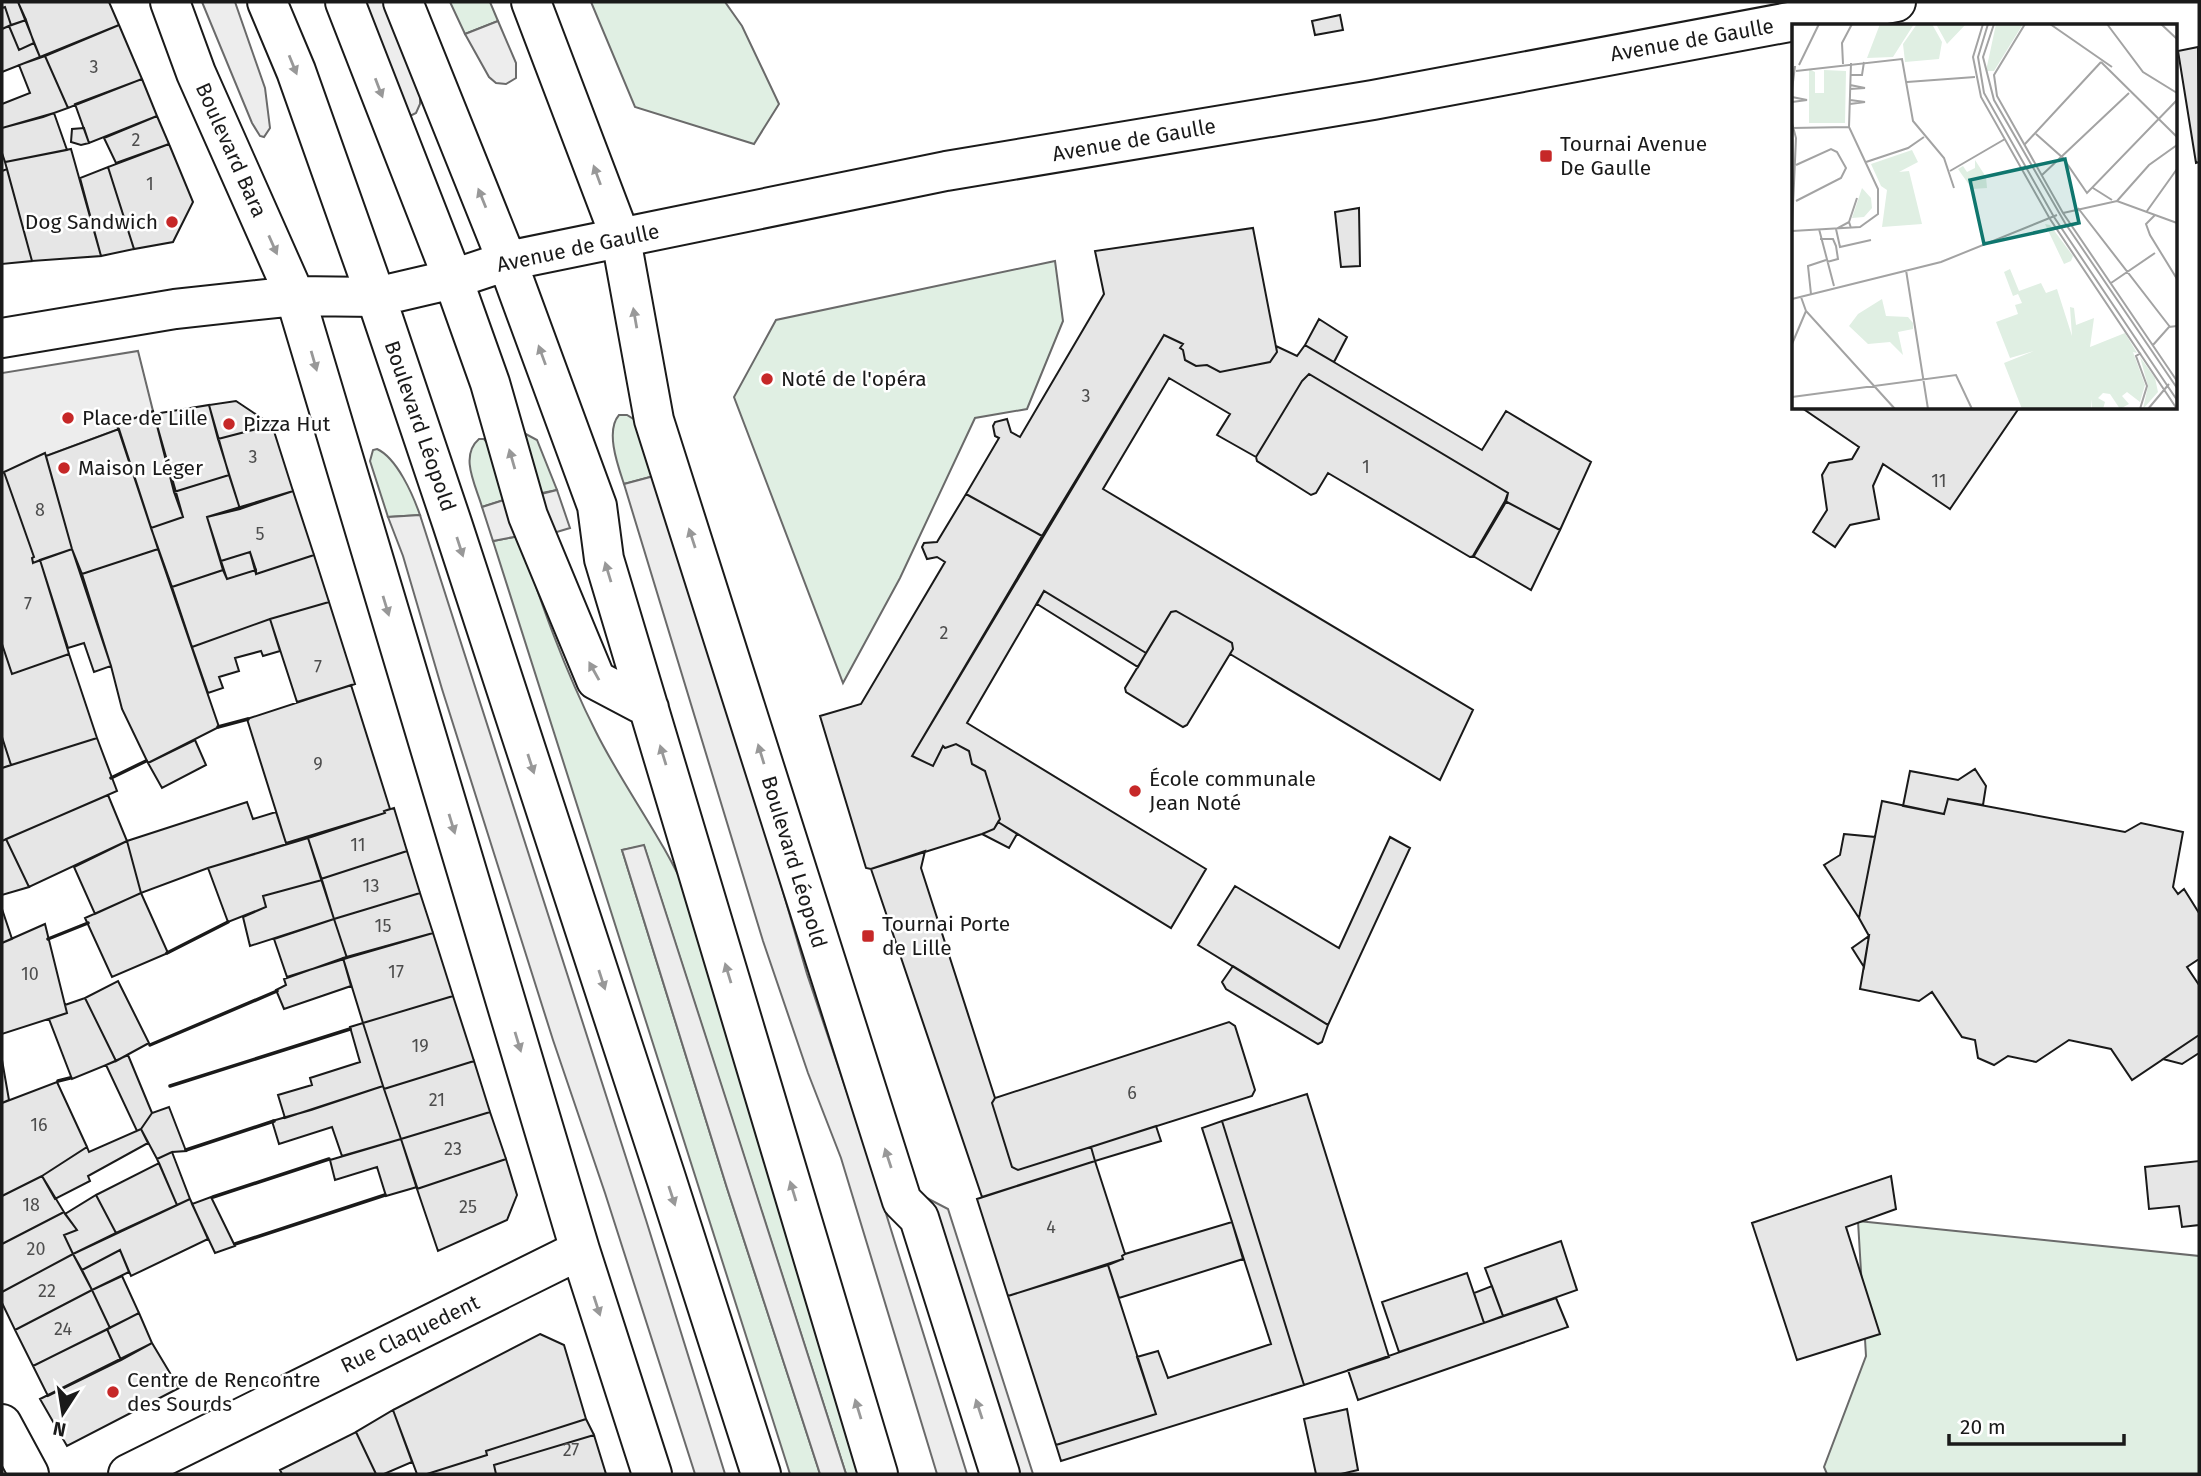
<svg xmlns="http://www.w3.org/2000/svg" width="2201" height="1476" font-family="'Fira Sans',sans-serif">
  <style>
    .green { fill: #e0efe3; stroke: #6a6a6a; stroke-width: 2 }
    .parking { fill: #ededed; stroke: #6a6a6a; stroke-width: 2 }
    .building { fill: #e6e6e6; stroke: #1a1a1a; stroke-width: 2 }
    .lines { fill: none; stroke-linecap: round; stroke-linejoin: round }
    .minor-casing { stroke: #1a1a1a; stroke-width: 42 }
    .major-casing { stroke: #1a1a1a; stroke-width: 42 }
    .minor { stroke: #fff; stroke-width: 38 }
    .major { stroke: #fff; stroke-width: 38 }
    .wall { stroke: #1a1a1a; stroke-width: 3.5 }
    .oneway { fill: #989898 }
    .poi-dot { fill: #c62828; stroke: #fff; stroke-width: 2.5 }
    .labels { text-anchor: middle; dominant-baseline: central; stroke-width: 5; stroke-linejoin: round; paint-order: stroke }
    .number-label { font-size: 18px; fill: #4d4d4d }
    .street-label { font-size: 21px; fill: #1a1a1a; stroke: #fff }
    .poi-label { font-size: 21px; fill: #1a1a1a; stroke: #fff; text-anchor: start }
    .inset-road { fill: none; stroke: #a3a3a3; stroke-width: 2 }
    .view { fill: #0f766e; fill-opacity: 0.15; stroke: #0f766e; stroke-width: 3.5 }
    .inset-edge { fill: none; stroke: #1a1a1a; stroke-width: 3.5 }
  </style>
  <rect width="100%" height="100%" fill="#fff"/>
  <!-- green -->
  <path class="green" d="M450,2h40l8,19 -33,13z
    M591,2h134l17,24 37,78 -25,40 -119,-37z
    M1055,261l8,60 -36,88 -52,9 -75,160 -57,105 -109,-286 42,-77z
    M619,415h8l8,5 19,56 -30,8c-6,-18 -19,-53 -5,-69z
    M522,432l15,8 20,50 -20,4z
    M479,439h5l6,7 17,53 -25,8c-6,-21 -23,-51 -3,-68z
    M377,449c20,9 36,46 43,66l-32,2 -18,-56 3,-11z
    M519,536c22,67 45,133 77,196 28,56 67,106 92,164l185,578h-27l-202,-628 -22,4 105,338 93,286h-30l-297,-933z
    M1858,1221l341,35v218h-372l-3,-7 42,-111z"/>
  <!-- parking -->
  <path class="parking" d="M202,2h33l30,86 5,40 -6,9 -4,-1 -8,-13z
    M360,2h25l35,91v11l-4,9 -4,2h-6z
    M498,21l18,42v15l-10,6 -10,-1 -7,-6 -24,-43z
    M138,351l15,60 -35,14 1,4 -73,27 -1,-2 -43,21v-102z
    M654,476l90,282 63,216 58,172 102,328h-30l-96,-316 -33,-85 -45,-132 -139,-457z
    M557,490l13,38 -20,6 -13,-39z
    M507,499l12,37 -26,5 -11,-34z
    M420,515l226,705 79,254h-30l-90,-281 -52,-153 -111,-351 -39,-133 -15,-39z
    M644,845l91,282 111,347h-26l-93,-286 -105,-338z
    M921,1195l27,14 85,265h-23z"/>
  <!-- building -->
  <path class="building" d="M2,2h16l8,18 -15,5 -6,-18 -3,1z
    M18,2h91l10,23 -79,32z
    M5,7l6,18 -9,4v-21z
    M1340,15l3,15 -28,5 -3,-14z
    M26,20l8,23 -15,7 -10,-24z
    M119,25l23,54 -74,29 -23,-52z
    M9,26l10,24 15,-7 6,14 -38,15v-43z
    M2198,47l1,115 -3,1 -18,-112z
    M45,56l23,52 -25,9 -41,11v-24l28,-11 -11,-28z
    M142,79l15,37 -68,27 -14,-39z
    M54,113l13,37 -62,12 -3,-9v-25z
    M157,116l12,28 -53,19 -12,-25z
    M84,128l5,15 -8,2 -10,-3 1,-13z
    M169,144l24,58 -20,40 -39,7 -26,-82z
    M71,149l30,107 -69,5 -27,-99z
    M108,167l26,82 -33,7 -21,-78z
    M7,169l25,92 -30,3v-93z
    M1359,208l1,58 -19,1 -6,-55z
    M1253,228l24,124 -7,10 -50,10 -13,-7 -11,1 -11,-6 -2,-10 -3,-2 3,-4 -19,-9 -122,201 -76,-42 33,-56 -4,-2 -2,-10 2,-4 12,-3 4,13 9,5 84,-143 -9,-43z
    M1319,319l28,18 -13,25 -29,-17z
    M1164,335l19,9 -3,4 3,2 2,10 11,6 11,-1 13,7 50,-10 7,-10 -1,-6 21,10 8,-11 177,105 24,-39 85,51 -31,68 -55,-29 3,-8 -199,-119 -7,7 -46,76 -39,-22 13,-21 -61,-36 -66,111 370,221 -33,70 -210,-126 3,-5 -1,-6 -56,-32 -5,1 -25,41 -102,-62 -77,132 239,146 -35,59 -173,-106 2,-3 -15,-48 -13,-7 -3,-13 -13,-7 -11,4 -2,-2 -10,20 -21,-10z
    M1309,374l199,119 -2,9 -32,54 -4,1 -142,-84 -12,20 -5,2 -54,-34 -1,-4 46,-76z
    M236,401l36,24 -54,14 -9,-34z
    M209,405l20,70 -55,17 -20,-78z
    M1802,408h217l-69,101 -67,-45 -10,22 6,33 -29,6 -15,22 -22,-15 14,-22 -5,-35 7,-12 23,-4 7,-12z
    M153,411l30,106 -32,11 -34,-103z
    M272,425l21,66 -53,18 -22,-70z
    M119,429l39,120 -76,25 -10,-25 -26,-93z
    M45,453l27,96 -39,14 -1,-5 2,-1 -30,-85z
    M4,472l30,85 -2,1 1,5 7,-3 29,94 -57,20 -10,-30v-171z
    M229,475l11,34 -33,8 16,53 -51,17 -21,-59 32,-11 -9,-25z
    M293,491l21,64 -58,19 -6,-22 -29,9 -14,-44z
    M966,494l76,42 -130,220 21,10 10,-20 2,2 11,-4 13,7 3,13 13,7 15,48 -6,10 -12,5 -111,35 -5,-1 -46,-152 41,-12 84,-142 -8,-5 -10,2 -5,-12 2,-4 13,-1z
    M1505,501l55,29 -29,60 -58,-34z
    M72,549l39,117 -17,6 -10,-29 -16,5 -28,-88z
    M158,549l61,178 -71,36 -26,-54 -11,-43 -29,-92z
    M250,552l6,18 -29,9 -6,-18z
    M314,555l15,47 -59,17 -78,28 -20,-60 51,-17 4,9 29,-9v4z
    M1044,591l102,62 -8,14 -101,-63z
    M329,602l26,82 -58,18 -27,-83z
    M1176,611l56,32 1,6 -46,76 -4,2 -57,-35 -1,-4 46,-76z
    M270,619l10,32 -17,5 -2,-5 -26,7 4,13 -20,6 4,11 -15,5 -16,-46z
    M2,644l10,30 57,-20 28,84 -86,27 -9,-28z
    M351,685l39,124 -6,2 1,2 -99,30 -39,-124z
    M2,737l9,28 -9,3z
    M97,738l20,53 -115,50v-73z
    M195,740l11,25 -44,23 -14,-25z
    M1975,769l11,17 -3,19 -35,-6 -4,15 -41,-8 7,-35 48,9z
    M108,795l19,46 -98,46 -23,-48z
    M1948,799l177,33 16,-9 42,9 -10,55 5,7 6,-5 15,24v46l-12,8 12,18v50l-67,45 -21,-31 -42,-9 -33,22 -28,-6 -14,9 -16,-7 -3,-18 -13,-3 -30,-45 -13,9 -59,-12 9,-53 -10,-18 23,-117 62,13z
    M247,802l6,17 23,-7 10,31h4l-82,25 -67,25 -14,-52z
    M394,808l13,43 -86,28 -13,-41 77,-25 -1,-2z
    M998,822l19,12 -8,14 -27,-14 12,-5z
    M1844,834l31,3 -16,81 -35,-53 16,-10z
    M1390,837l20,11 -82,177 -130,-80 37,-59 104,62z
    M308,838l14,42 -59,16 3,11 -38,15 -20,-54z
    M6,839l23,48 -27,8v-54z
    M127,841l14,52 -46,21 -21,-47z
    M407,851l13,42 -86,26 -13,-40z
    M925,851l-4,17 74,230 -3,5 20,64 6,3 73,-23 4,14 -113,36 -111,-328z
    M322,880l12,39 -84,27 -7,-29 23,-10 -3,-11z
    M141,893l27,60 -56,24 -27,-59z
    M420,893l13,40 -86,25 -13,-39z
    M2,909l10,30 -10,4z
    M334,919l13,39 -60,19 -13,-38z
    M45,924l22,89 -65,21v-91z
    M433,933l20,63 -90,27 -20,-65z
    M1869,936l-5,31 -12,-19z
    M343,958l8,28 -67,23 -8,-19 10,-5 -2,-6z
    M1233,966l95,59 -6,17 -4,2 -92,-55 -4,-7z
    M118,981l31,62 -33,18 -31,-63z
    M453,996l21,65 -90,28 -21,-66z
    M85,998l31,63 -44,18 -23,-60 18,-6 -2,-8z
    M1229,1022l6,4 20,64 -3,6 -234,74 -6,-3 -20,-64 3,-5z
    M363,1023l20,63 -98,32 -7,-23 34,-10 -2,-7 50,-16 -10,-35z
    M2199,1035v18l-17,11 -19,-5z
    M128,1055l24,58 -11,16 -4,2 -31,-66z
    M2,1060l7,40 -7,3z
    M474,1061l16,51 -89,27 -17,-50z
    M57,1082l30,65 -45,29 -40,20v-93z
    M383,1086l18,53 -59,17 -10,-29 -53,17 -7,-23 39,-11z
    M1307,1094l82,263 -85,28 -82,-264z
    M169,1107l17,44 -14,1 -15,7 -16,-30 11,-16z
    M490,1112l16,47 -89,30 -16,-50z
    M1222,1121l82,264 -243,76 -5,-16 100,-31 -19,-57 21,-6 10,27 103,-34 -69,-216z
    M1156,1126l5,15 -66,20 -4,-14z
    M141,1129l7,14 -60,33 2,5 -35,18 -13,-23 45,-29 2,5z
    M401,1139l16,48 -31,9 -9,-29 -42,13 -5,-20z
    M172,1152l18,47 -13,6 -20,-46z
    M506,1159l11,36 -10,25 -69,31 -21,-62z
    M1095,1161l30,93 -3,2 1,3 -115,37 -31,-97z
    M2199,1161v64l-17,2 -3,-21 -30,3 -4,-42z
    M159,1163l18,42 -61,28 -20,-38z
    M42,1176l22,36 -62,32v-48z
    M1891,1176l5,33 -50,18 34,107 -83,26 -45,-137z
    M96,1195l20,38 -43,21 -9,-19 13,-5 -12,-16z
    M211,1197l24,49 -20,7 -23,-49z
    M190,1199l18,40 -77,37 -11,-26 -38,20 -9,-16z
    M64,1212l13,18 -13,5 9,19 -71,38v-48z
    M1232,1222l11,37 -124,39 -11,-33 15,-6 -1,-3 3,-2z
    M1561,1241l16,49 -74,26 -18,-48z
    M120,1250l9,22 -37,18 -10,-20z
    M73,1254l19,36 -77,40 -13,-27v-11z
    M1108,1265l48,149 -100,31 -48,-149z
    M1467,1273l17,50 -85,29 -17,-50z
    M122,1276l17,37 -29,15 -18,-38z
    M1492,1286l11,30 -19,7 -10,-30z
    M92,1290l18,38 -77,38 -18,-36z
    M1556,1298l12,29 -210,73 -10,-30z
    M139,1313l13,30 -31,17 -14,-31z
    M107,1329l14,31 -73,36 -15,-30z
    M540,1334l24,11 22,74 -100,32 1,4 -60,19h-10l-24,-64z
    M152,1343l27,45 -112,58 -27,-47z
    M1347,1409l11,61 -17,4h-25l-12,-55z
    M393,1410l19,52 -28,12h-8l-20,-42z
    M586,1419l8,16 -100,30 2,9h-69l60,-19 -1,-4z
    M356,1432l20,42h-94l-2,-4z
    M594,1435l12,39h-110l-2,-9z"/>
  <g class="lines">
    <!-- minor casing -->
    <g class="minor-casing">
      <path id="minor" d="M170,2l26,71 99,223 285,954 72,224
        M531,2l90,237 33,181 248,781 17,17 81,256
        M2,338l173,-29 120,-13 81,1
        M2,1424l27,50
        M128,1474l452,-224"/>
    </g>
    <!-- major casing -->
    <g class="major-casing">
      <path id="major" d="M267,2l29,69 80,226 76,226 214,655 95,296
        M345,2l108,277 37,104 38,133 68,164 53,28
        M403,2l104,259 90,245 7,53 274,915
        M376,297l77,-18 54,-18 439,-90 427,-71 523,-98"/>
    </g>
    <!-- minor -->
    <use href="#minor" class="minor"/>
    <!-- major -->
    <use href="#major" class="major"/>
    <!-- wall -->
    <path class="wall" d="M218,727l30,-8
      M111,778l35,-17
      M48,939l40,-16
      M167,953l61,-31
      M150,1045l127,-54
      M58,1081l12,-3
      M170,1086l180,-57
      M186,1150l88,-29
      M213,1197l116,-38
      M235,1244l150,-49"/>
  </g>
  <!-- one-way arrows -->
  <defs><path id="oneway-solid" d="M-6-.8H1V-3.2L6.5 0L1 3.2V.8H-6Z" transform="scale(1.75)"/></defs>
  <g class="oneway">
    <use href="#oneway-solid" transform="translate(293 65) rotate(68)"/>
    <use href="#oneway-solid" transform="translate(379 88) rotate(69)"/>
    <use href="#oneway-solid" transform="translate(597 175) rotate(-110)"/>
    <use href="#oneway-solid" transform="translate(482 198) rotate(-112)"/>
    <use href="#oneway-solid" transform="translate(273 245) rotate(66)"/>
    <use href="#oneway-solid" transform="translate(635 318) rotate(-100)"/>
    <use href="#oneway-solid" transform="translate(542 355) rotate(-110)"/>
    <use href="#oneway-solid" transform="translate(314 361) rotate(74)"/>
    <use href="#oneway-solid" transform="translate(512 459) rotate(-106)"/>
    <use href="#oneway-solid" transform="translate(692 538) rotate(-108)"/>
    <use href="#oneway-solid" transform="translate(460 547) rotate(72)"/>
    <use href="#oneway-solid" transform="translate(608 572) rotate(-107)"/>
    <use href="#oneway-solid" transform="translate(386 606) rotate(73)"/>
    <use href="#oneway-solid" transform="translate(594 671) rotate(-119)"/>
    <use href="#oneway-solid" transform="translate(761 754) rotate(-107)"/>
    <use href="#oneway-solid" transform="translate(663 755) rotate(-107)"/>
    <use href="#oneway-solid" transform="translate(531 764) rotate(72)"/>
    <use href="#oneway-solid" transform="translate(452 824) rotate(73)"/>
    <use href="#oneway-solid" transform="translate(728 973) rotate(-107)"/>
    <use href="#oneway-solid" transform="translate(602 980) rotate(72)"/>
    <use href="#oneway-solid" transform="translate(518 1042) rotate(73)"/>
    <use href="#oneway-solid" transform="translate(888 1158) rotate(-108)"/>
    <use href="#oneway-solid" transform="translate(793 1191) rotate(-107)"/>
    <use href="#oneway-solid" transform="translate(672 1196) rotate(72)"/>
    <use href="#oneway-solid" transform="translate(597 1306) rotate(72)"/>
    <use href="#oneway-solid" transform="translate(858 1409) rotate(-107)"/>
    <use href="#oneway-solid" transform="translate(979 1409) rotate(-108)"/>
  </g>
  <!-- markers -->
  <g class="poi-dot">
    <rect x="1539" y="149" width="14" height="14" rx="3.5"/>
    <circle cx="172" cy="222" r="7"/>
    <circle cx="767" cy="379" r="7"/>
    <circle cx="68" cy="418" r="7"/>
    <circle cx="229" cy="424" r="7"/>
    <circle cx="64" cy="468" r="7"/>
    <circle cx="1135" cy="791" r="7"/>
    <rect x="861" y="929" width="14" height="14" rx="3.5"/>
    <circle cx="113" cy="1392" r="7"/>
  </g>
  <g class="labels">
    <!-- number labels -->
    <g class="number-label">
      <text x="94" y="67">3</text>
      <text x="136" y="140">2</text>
      <text x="150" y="184">1</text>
      <text x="1086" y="396">3</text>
      <text x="253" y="457">3</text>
      <text x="1366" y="467">1</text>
      <text x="1939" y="481">11</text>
      <text x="40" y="510">8</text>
      <text x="260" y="534">5</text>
      <text x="28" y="604">7</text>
      <text x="944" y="633">2</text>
      <text x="318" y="667">7</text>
      <text x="318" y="764">9</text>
      <text x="358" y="845">11</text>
      <text x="371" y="886">13</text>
      <text x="383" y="926">15</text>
      <text x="396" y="972">17</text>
      <text x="30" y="974">10</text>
      <text x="420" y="1046">19</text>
      <text x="1132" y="1093">6</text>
      <text x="437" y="1100">21</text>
      <text x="39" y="1125">16</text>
      <text x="453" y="1149">23</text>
      <text x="31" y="1205">18</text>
      <text x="468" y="1207">25</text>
      <text x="1051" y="1227">4</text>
      <text x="36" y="1249">20</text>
      <text x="47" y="1291">22</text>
      <text x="63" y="1329">24</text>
      <text x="571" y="1450">27</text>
    </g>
    <!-- street labels -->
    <g class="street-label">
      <text transform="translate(1692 40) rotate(-10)">Avenue de Gaulle</text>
      <text transform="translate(1134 140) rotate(-10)">Avenue de Gaulle</text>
      <text transform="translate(231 150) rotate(66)">Boulevard Bara</text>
      <text transform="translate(578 248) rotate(-12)">Avenue de Gaulle</text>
      <text transform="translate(420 426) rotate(71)">Boulevard Léopold</text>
      <text transform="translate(794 862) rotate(73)">Boulevard Léopold</text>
      <text transform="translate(410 1334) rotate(-26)">Rue Claquedent</text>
    </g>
    <!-- poi labels -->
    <g class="poi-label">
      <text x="1560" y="144">Tournai Avenue<tspan x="1560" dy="24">De Gaulle</tspan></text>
      <text x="158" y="222" text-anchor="end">Dog Sandwich</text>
      <text x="781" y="379">Noté de l'opéra</text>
      <text x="82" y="418">Place de Lille</text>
      <text x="243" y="424">Pizza Hut</text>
      <text x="78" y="468">Maison Léger</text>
      <text x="1149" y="779">École communale<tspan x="1149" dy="24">Jean Noté</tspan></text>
      <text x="882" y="924">Tournai Porte<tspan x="882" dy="24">de Lille</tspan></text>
      <text x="127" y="1380">Centre de Rencontre<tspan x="127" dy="24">des Sourds</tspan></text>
    </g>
  </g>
  <!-- overview -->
  <g transform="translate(1792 24)">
    <rect width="385" height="385" fill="#fff"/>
    <path d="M88,0h34l-21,33 -26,1zM125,0h15l10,18 -3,17 -34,3 -2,-18zM144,0h30l-19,20zM204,0h27l-29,47h-8zM17,45l6,3v21h9v-23l22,1 -1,52h-36zM120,126l6,12 -19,10 10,-1 13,53 -40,3 5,-37 -6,-4 -10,-22zM183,136l11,17 1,11 -15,1 -14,-20 5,-3 4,6 8,-4zM70,164l9,10 1,10 -8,9 -12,1zM253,200l5,1 23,31 -2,5 -7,3zM218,245l9,22 22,-8 5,10 11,-4 15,47 -2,-29 4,1 2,17 18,-7 -4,29 35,-14 12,20 -4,-1 12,33 -5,17 -13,-10 -5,4 7,8 -9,5 -10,-15 -7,-1 -5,5 7,4 -2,7h-11v-10l-1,10h-69l-18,-46 30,-12 -24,7 -14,-36 22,-8 -3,-9 7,-2 -4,-9 -5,2 -9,-24zM90,275l4,17 22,1 5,6v6l-15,3 5,23 -13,-13 -22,2 -19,-18 9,-12zM348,333l15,21 3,14 -15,17 5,-23z" fill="#e0efe3"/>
    <path class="inset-road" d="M191,0l-10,33 8,40 69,122 127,190M196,0l-10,33 6,36 70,124 123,183M202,0l-11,33 11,43 71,123 112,165M233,0l-31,51 3,21 66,117 114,168M258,0l62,43M315,0l36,48 34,21M369,0l16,15M309,38l76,75M51,40l-1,-21 10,-19M7,41l20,-41M4,47l106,-12 11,62 31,37 10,30M59,51h11l2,-13M115,58l68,-5M58,65l15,-1 -15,-3M0,66l3,-24M0,73l15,3 -15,2M58,80l15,-2 -15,-2M0,99l4,15 -4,90M0,104l57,-1M244,110l27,24 24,35 90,-93M233,120l76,-82M74,138l42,-14 16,-11M158,147l55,-32M250,151l87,-82M301,164l19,12M4,177l45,-23 5,-10 -9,-16 -6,-3 -35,16M325,177l32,-36 28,-20M286,184l92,119M355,187l30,-42M271,189l54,-12 60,22M363,191l-9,9 4,11 27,44M57,198l8,-24M59,204l-2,-6 -13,7 4,18 31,-7M27,205l15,57M0,207l68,-4 18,-13v-25l-29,-62 2,-64M28,215h13l3,7 2,13 -11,3M114,246l22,139M319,259l44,-30M19,270l-3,-28 18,-6M9,273l5,14 89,98M0,275l149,-37 116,-47M0,320l14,-33M361,321l16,-18 8,-1M0,373l164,-22 16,34M348,385l7,-23 -11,-30 5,-3M356,385l21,-25"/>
    <path class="view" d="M273,135l14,64 -95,21 -14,-64z"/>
    <rect width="385" height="385" class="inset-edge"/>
  </g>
  <!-- border -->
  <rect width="2201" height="1476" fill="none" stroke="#1a1a1a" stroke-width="7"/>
  <!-- north arrow -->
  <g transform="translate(63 1413) rotate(192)" stroke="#ffffff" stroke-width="5" paint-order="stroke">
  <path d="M0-5L12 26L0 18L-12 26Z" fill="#1a1a1a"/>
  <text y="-10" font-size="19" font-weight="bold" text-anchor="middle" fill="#1a1a1a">N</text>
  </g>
  <!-- scale -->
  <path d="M1949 1434v10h175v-10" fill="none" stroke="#1a1a1a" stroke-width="3.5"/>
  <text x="1960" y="1434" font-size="21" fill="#1a1a1a" stroke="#ffffff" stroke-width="5" paint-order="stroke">20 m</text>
</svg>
